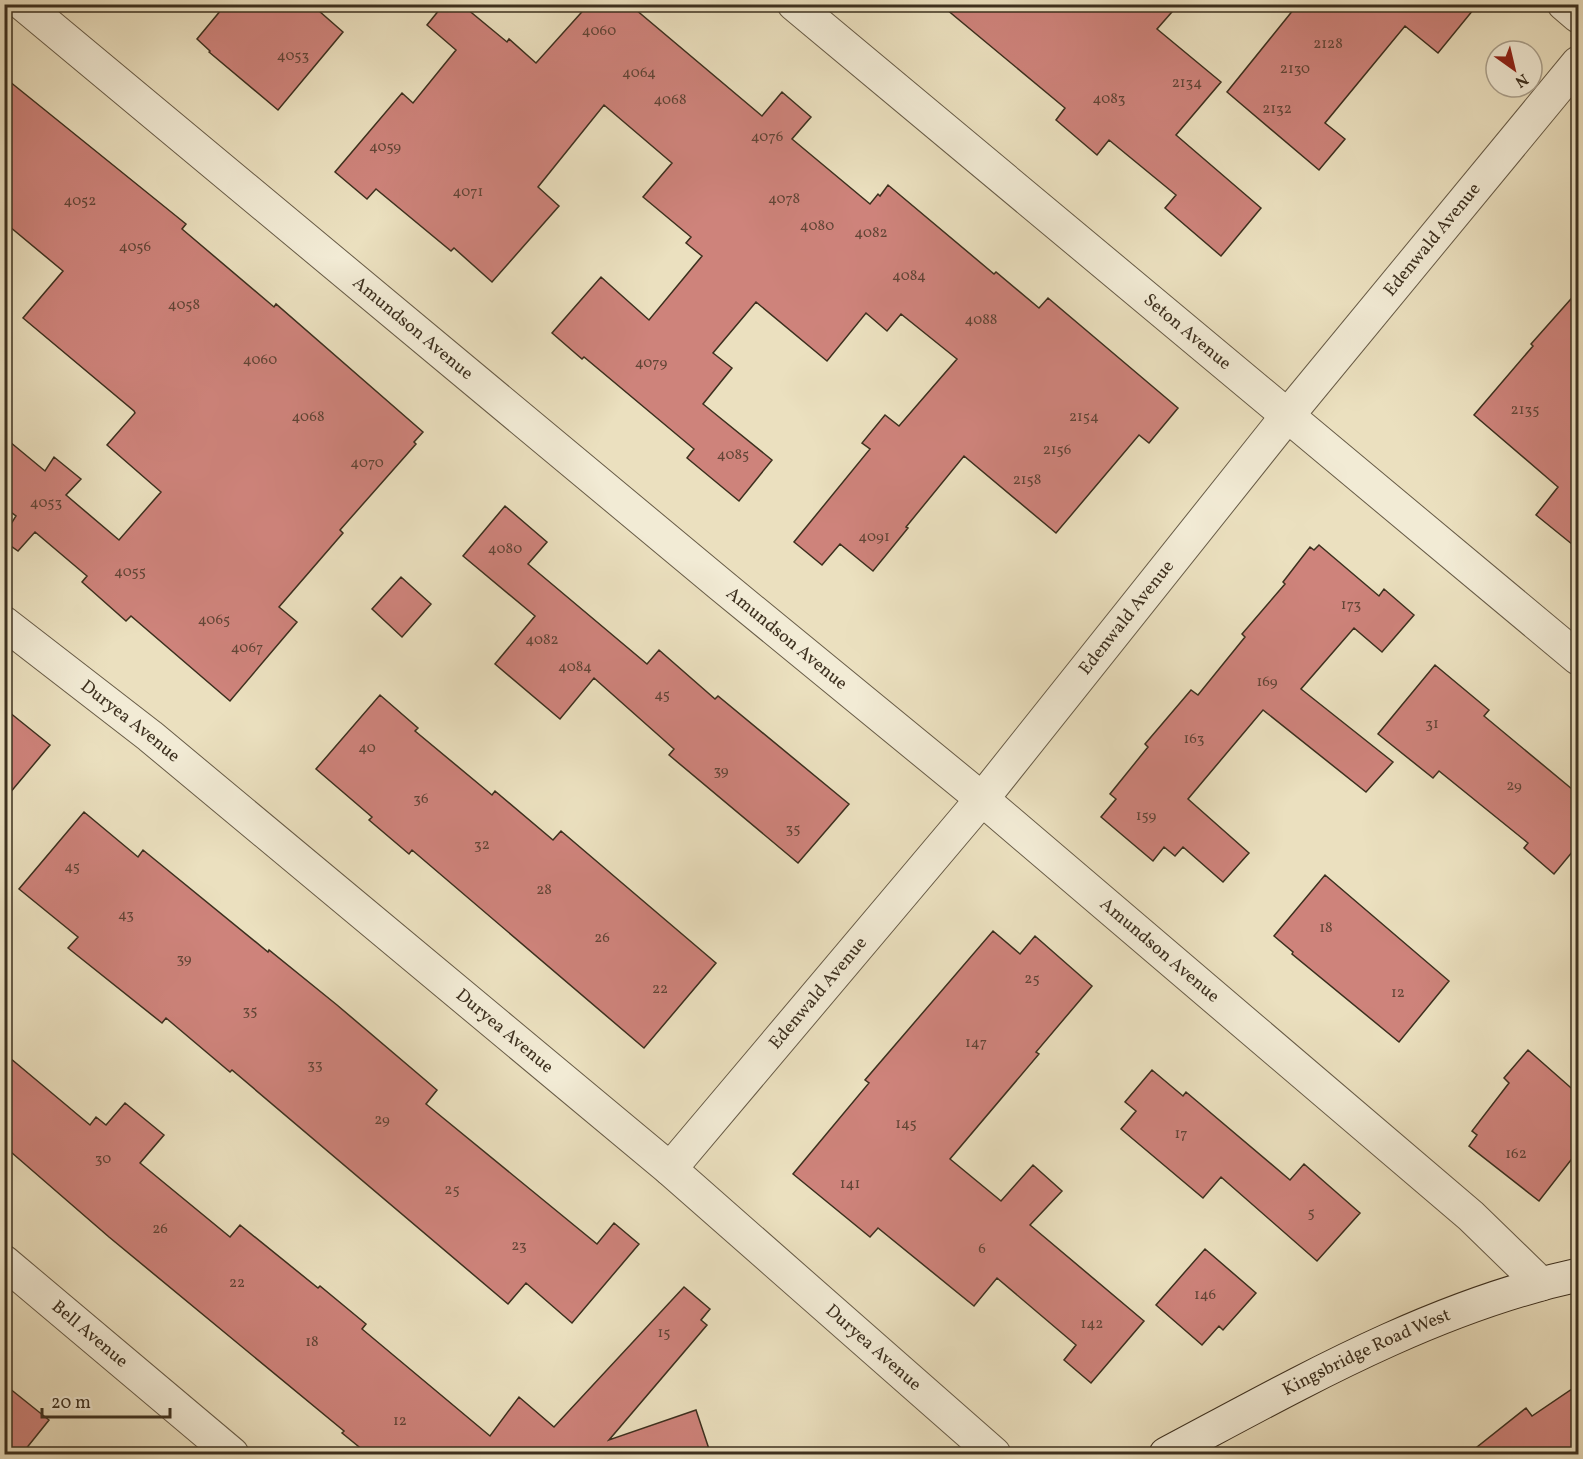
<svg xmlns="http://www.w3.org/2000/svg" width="1583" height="1459" font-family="Vollkorn,serif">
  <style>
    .building { fill: #ce837b; stroke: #3d301f; stroke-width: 1.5 }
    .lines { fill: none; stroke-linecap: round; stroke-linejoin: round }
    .street-casing { stroke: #685c47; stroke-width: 35 }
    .secondary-casing { stroke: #3d301f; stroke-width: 35 }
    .street { stroke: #f2ebd5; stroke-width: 33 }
    .secondary { stroke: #f2ebd5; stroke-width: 33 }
    .labels { text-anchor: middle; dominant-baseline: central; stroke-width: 5; stroke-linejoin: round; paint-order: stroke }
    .number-label { font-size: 15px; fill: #614536 }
    .street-label { font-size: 18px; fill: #3d301f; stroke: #f2ebd5 }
  </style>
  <rect width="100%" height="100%" fill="#ebe0bf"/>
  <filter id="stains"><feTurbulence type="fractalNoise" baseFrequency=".00333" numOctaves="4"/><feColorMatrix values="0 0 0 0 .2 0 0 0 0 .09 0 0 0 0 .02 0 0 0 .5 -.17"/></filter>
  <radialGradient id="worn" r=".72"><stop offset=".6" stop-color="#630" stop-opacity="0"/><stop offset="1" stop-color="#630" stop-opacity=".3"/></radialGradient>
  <!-- building -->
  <path class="building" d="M226,4h85l32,28 -65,78 -69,-58 1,-1 -13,-12z
    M444,4h17l46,38 2,-3 27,24 53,-59h40l133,112 20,-24 29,25 -19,22 78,65 8,-10 2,2 8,-11 106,89 2,-2 43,36 9,-10 130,110 -29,35 -10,-8 -83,98 -92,-77 -58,71 2,1 -35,43 -33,-27 -18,21 -28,-23 76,-93 -8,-6 23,-28 14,11 58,-67 -56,-45 -14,17 -21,-18 -39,48 -71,-59 -43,51 19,15 -29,36 69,56 -33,41 -52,-43 7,-9 -110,-92 -2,2 -30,-26 49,-56 48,43 53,-64 -16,-13 5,-6 -48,-40 29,-34 -68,-58 -66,82 21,19 -67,76 -38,-34 -3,3 -75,-62 -9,10 -32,-27 67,-79 11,10 43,-53 -29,-25z
    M940,4h239l-22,25 64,53 -45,53 85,73 -40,48 -56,-48 11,-13 -67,-55 -12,15 -41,-35 9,-12z
    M1298,4h180l-40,49 -33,-27 -80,97 20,16 -26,31 -92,-78z
    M4,77l182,147 -4,5 92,78 2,-3 147,128 -9,10 2,2 -76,86 3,3 -64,74 18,15 -67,79 -99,-85 -5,5 -44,-39 5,-6 -52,-44 -17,19 -14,-10v-6l12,-19 -12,-9v-70l41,34 9,-14 27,22 -15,16 53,45 42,-48 -54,-47 28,-32 -1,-2 -111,-93 40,-47 -59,-49z
    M1578,291v258l-42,-34 22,-28 -84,-72 59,-69 -2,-2z
    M505,506l42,36 -19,22 119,100 12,-14 56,49 3,-3 131,108 -51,59 -129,-108 5,-6 -80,-71 -34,41 -65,-55 40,-48 -72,-60z
    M1319,545l60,51 5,-7 30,26 -32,37 -28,-24 -53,61 92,73 -27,30 -103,-82 -75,89 61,54 -26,29 -40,-35 -8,9 -11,-9 -11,14 -52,-44 15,-18 -6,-5 38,-47 -3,-3 46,-54 7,5 47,-58 -3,-3 43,-50 -2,-2 27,-35 4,3z
    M401,577l30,27 -29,33 -30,-28z
    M1435,665l54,45 -5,6 94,78v51l-24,29 -30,-26 4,-5 -89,-72 -6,7 -55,-44z
    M380,695l38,33 -3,3 77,64 3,-4 58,49 8,-9 155,132 -72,85 -232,-198 -3,4 -40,-34 3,-3 -56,-48z
    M4,708l46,37 -46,55z
    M84,812l54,45 5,-7 125,102 1,-2 68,55 100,85 -11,14 171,140 17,-21 25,21 -67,79 -46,-40 -18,21 -276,-234 -2,2 -64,-54 -4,5 -94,-75 10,-11 -59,-48z
    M1325,875l124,106 -50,61 -107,-88 1,-2 -19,-16z
    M993,931l27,23 15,-18 57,50 -56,66 3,2 -89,105 51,42 32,-36 29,26 -32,34 114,96 -53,62 -27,-23 12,-15 -79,-67 -23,28 -96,-78 -8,9 -77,-63 76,-91 -4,-3z
    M1528,1050l50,44v57l-39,50 -70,-55 8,-11 -5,-4 37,-48 -5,-5z
    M4,1053l86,72 6,-8 10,8 19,-22 39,32 -24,28 90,74 10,-12 78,63 2,-2 46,38 -4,5 128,107 29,-39 35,30 130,-140 26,22 -9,11 6,5 -98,115 87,-30 15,45h-342l-27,-22 2,-2 -235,-194 -105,-91z
    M1152,1070l31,26 3,-4 104,88 14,-16 56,49 -43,48 -96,-84 -18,21 -82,-69 15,-18 -11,-9z
    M1205,1249l51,44 -33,37 -4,-4 -17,19 -46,-40z
    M4,1384l45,36 -28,35h-17z
    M1578,1385v70h-111l59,-47 6,8z"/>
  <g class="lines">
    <!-- street casing -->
    <g class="street-casing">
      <g id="street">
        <path id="s1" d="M23,4l698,581 261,214 489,417 70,68"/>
        <path id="s2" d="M794,4l784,654"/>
        <path d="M1564,4l14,12"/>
        <path id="s3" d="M4,623l146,113 520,433 324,285"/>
        <path id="s4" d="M670,1169l312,-370 306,-384 290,-352"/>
        <path id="s5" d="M4,1262l228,192"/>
      </g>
    </g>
    <!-- secondary casing -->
    <g class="secondary-casing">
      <g id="secondary">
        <path id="s6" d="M1166,1454c132,-70 265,-147 412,-179"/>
      </g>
    </g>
    <!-- street -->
    <use href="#street" class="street"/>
    <!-- secondary -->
    <use href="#secondary" class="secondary"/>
  </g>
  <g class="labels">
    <!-- number labels -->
    <g class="number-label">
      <text x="599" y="31">4060</text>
      <text x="1328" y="44">2128</text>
      <text x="293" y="56">4053</text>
      <text x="1295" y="69">2130</text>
      <text x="639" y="73">4064</text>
      <text x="1187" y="83">2134</text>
      <text x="1109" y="99">4083</text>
      <text x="670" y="100">4068</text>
      <text x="1277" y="109">2132</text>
      <text x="767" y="137">4076</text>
      <text x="385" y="147">4059</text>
      <text x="468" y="192">4071</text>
      <text x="784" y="199">4078</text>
      <text x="80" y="201">4052</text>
      <text x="817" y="226">4080</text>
      <text x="871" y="233">4082</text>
      <text x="135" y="247">4056</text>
      <text x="909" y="276">4084</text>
      <text x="184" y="305">4058</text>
      <text x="981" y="320">4088</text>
      <text x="260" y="360">4060</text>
      <text x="651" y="363">4079</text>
      <text x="1525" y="410">2135</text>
      <text x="308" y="417">4068</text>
      <text x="1084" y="417">2154</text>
      <text x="1057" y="450">2156</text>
      <text x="733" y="455">4085</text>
      <text x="367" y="463">4070</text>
      <text x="1027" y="480">2158</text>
      <text x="46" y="503">4053</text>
      <text x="874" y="537">4091</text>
      <text x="505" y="549">4080</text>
      <text x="130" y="572">4055</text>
      <text x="1351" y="605">173</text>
      <text x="214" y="620">4065</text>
      <text x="542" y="640">4082</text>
      <text x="247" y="648">4067</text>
      <text x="575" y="667">4084</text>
      <text x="1267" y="682">169</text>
      <text x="662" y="695">45</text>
      <text x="1432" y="724">31</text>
      <text x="1194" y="739">163</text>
      <text x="367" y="748">40</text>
      <text x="721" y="771">39</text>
      <text x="1514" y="786">29</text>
      <text x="421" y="799">36</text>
      <text x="1146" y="816">159</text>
      <text x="793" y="829">35</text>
      <text x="482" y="845">32</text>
      <text x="72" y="867">45</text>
      <text x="544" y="890">28</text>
      <text x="126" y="915">43</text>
      <text x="1326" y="928">18</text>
      <text x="602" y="938">26</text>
      <text x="184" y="959">39</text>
      <text x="1032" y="979">25</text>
      <text x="660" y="989">22</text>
      <text x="1398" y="993">12</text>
      <text x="250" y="1011">35</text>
      <text x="976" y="1043">147</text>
      <text x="315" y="1065">33</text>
      <text x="382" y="1120">29</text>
      <text x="906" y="1124">145</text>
      <text x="1181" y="1134">17</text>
      <text x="1516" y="1154">162</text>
      <text x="103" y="1159">30</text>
      <text x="850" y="1184">141</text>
      <text x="452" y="1190">25</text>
      <text x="1311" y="1213">5</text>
      <text x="160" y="1229">26</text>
      <text x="519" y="1246">23</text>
      <text x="982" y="1249">6</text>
      <text x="237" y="1283">22</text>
      <text x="1205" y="1295">146</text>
      <text x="1092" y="1324">142</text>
      <text x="664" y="1333">15</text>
      <text x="312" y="1342">18</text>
      <text x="400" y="1421">12</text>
    </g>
    <!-- street labels -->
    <g class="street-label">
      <text stroke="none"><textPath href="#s4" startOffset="1202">Edenwald Avenue</textPath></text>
      <text stroke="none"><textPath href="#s1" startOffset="507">Amundson Avenue</textPath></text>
      <text stroke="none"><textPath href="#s2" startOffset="512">Seton Avenue</textPath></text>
      <text stroke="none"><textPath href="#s4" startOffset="716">Edenwald Avenue</textPath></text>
      <text stroke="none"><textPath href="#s1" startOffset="993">Amundson Avenue</textPath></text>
      <text stroke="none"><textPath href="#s3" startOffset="160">Duryea Avenue</textPath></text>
      <text stroke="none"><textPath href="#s1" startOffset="1479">Amundson Avenue</textPath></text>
      <text stroke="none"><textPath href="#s4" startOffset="230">Edenwald Avenue</textPath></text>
      <text stroke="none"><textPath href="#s3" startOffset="646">Duryea Avenue</textPath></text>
      <text stroke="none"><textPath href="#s5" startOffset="112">Bell Avenue</textPath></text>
      <text stroke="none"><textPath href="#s3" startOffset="1132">Duryea Avenue</textPath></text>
      <text stroke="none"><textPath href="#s6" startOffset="225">Kingsbridge Road West</textPath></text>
    </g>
  </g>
  <!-- margin -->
  <rect width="1583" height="1459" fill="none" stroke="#ebe0bf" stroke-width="24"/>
  <rect x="6" y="6" width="1571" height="1447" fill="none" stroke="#3d301f" stroke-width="3"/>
  <rect x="12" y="12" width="1559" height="1435" fill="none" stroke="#3d301f" stroke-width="1.5"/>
  <!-- north arrow -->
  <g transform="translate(1514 69) rotate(146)"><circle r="28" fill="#f2ebd5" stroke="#aaa08c" stroke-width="1.5"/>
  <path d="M0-4.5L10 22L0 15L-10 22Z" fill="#8f2418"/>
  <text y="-9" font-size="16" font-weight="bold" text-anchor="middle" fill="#3d301f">N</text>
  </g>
  <!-- scale -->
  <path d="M42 1408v9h128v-9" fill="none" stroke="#3d301f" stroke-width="3"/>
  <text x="51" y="1408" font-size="18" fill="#3d301f" stroke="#f2ebd5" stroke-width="4.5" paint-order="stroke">20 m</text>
  <rect width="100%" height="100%" filter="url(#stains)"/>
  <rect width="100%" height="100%" fill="url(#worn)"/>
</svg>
